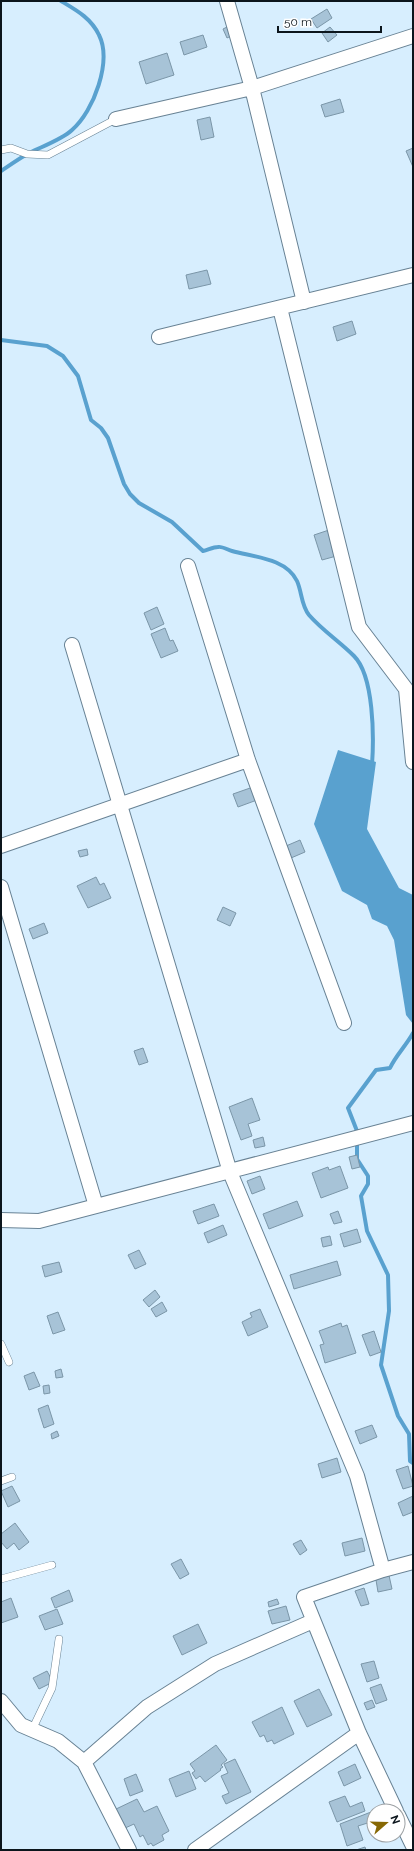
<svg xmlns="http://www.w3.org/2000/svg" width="414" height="1851" font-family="Raleway,sans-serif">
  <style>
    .water { fill: #59a1cf }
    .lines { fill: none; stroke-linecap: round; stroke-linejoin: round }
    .stream { stroke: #59a1cf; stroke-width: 4 }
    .building { fill: #a7c3d7; stroke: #7b96a8 }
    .lane-casing { stroke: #688294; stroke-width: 8 }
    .street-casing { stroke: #688294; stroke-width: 16 }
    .lane { stroke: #fff; stroke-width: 7 }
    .street { stroke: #fff; stroke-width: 14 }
  </style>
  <rect width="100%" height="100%" fill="#d7eefe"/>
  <!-- water -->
  <path class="water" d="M338,750l38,12 -9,67 32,59 14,7v129l-7,-9 -12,-75 -7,-14 -15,-7 -5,-14 -25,-14 -28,-67z"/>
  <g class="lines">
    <!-- stream -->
    <path class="stream" d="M1,171c9,-6 19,-13 28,-18 14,-7 32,-13 43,-23 22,-19 40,-69 27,-95 -8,-17 -23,-25 -38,-34
      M1,340l46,6 16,10 15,20 13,44 10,8 7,10 16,46 6,10 9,9 33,19 31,29c5,-1 10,-4 15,-4 4,-1 10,3 14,4 21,6 54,7 65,30 5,11 4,24 12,34 13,15 31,27 45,41 20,20 20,81 18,109
      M413,1033c-7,13 -17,22 -23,35l-14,2 -28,38 9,23v28l11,17v8l-7,12 6,35 21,44 1,36 -8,54 17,51 11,18 1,27 3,2"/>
  </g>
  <!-- building -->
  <path class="building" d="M327,9l5,9 -15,10 -6,-9z
    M229,26l4,9 -6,3 -4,-9z
    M330,27l7,8 -9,7 -6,-9z
    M203,35l4,12 -23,8 -4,-13z
    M167,53l7,22 -28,9 -7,-22z
    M340,99l4,13 -19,5 -4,-12z
    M210,117l4,20 -13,3 -4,-20z
    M413,148v19l-7,-16z
    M207,270l4,14 -22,5 -3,-14z
    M352,321l4,13 -19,7 -4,-14z
    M332,529l8,26 -18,5 -8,-25z
    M157,607l7,17 -13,6 -7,-17z
    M165,628l5,13 3,-1 5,11 -17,7 -10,-24z
    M253,787l4,13 -19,7 -5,-13z
    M300,840l5,12 -14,6 -5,-12z
    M87,849l1,6 -8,2 -2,-6z
    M96,877l4,8 4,-2 7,15 -23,10 -11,-22z
    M223,907l13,6 -6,13 -13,-6z
    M44,923l4,10 -15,6 -4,-10z
    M143,1048l5,14 -9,3 -5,-14z
    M252,1098l8,22 -12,4 4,12 -11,4 -12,-33z
    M263,1137l2,9 -10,2 -2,-8z
    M357,1155l3,12 -8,2 -3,-12z
    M340,1166l8,22 -27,10 -9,-25 16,-6 1,3z
    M260,1176l5,13 -13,5 -5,-13z
    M297,1201l6,15 -34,13 -6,-15z
    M214,1204l5,12 -21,8 -5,-13z
    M338,1211l4,11 -8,2 -4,-10z
    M223,1225l4,10 -19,8 -4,-10z
    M357,1229l4,13 -17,5 -4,-13z
    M330,1236l2,9 -9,2 -2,-9z
    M139,1250l7,14 -11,5 -7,-14z
    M337,1261l4,14 -47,14 -4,-14z
    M59,1262l3,10 -17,5 -3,-11z
    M155,1290l5,7 -11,10 -6,-7z
    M162,1302l5,9 -11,6 -5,-8z
    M260,1309l8,18 -20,9 -6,-14 10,-5 -2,-4z
    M58,1312l7,18 -12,4 -6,-18z
    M341,1323l1,4 5,-2 9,28 -31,10 -5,-18 4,-1 -5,-13z
    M374,1331l7,21 -11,4 -8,-21z
    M61,1369l2,8 -7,1 -1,-7z
    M34,1372l6,14 -11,4 -5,-14z
    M49,1385l1,8 -6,1 -1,-8z
    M48,1405l6,19 -10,4 -6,-19z
    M372,1425l5,12 -17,7 -5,-13z
    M57,1431l2,5 -7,3 -1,-5z
    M337,1458l4,14 -19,6 -4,-14z
    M408,1466l5,20 -10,3 -7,-19z
    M12,1486l8,15 -12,6 -7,-16z
    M413,1496v16l-10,4 -5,-13z
    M15,1523l14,19 -10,8 -5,-7 -7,6 -6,-7v-8z
    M362,1538l3,13 -20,5 -3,-13z
    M301,1540l6,10 -7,5 -7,-11z
    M181,1559l8,15 -9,5 -9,-15z
    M388,1571l4,18 -14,3 -3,-18z
    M364,1588l5,16 -8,2 -6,-15z
    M69,1590l4,11 -18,7 -4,-10z
    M11,1598l7,19 -17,6v-21z
    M277,1599l2,5 -10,3 -1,-5z
    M286,1606l4,14 -18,4 -4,-13z
    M57,1609l6,15 -18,6 -6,-14z
    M198,1624l9,19 -25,12 -9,-19z
    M374,1661l5,17 -12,4 -6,-18z
    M47,1671l6,11 -14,7 -6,-11z
    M381,1684l6,16 -11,4 -6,-16z
    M319,1689l13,26 -25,12 -13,-26z
    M372,1700l3,7 -8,3 -3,-7z
    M282,1707l12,27 -20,10 -2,-4 -5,2 -3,-7 -4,2 -8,-15z
    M216,1745l11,15 -6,5 2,2 -3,2 1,1 -16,12 -5,-6 -4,3 -4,-6 3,-2 -5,-7z
    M235,1759l16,33 -25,12 -4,-8 7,-3 -8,-17 7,-3 -4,-9z
    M355,1764l6,14 -17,8 -6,-14z
    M189,1771l7,18 -20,8 -7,-18z
    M136,1774l7,17 -13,5 -6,-17z
    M345,1796l5,11 12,-5 3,9 -28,11 -8,-20z
    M137,1799l7,13 13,-6 12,25 -7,4 2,5 -11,6 -2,-3 -3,2 -5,-10 -3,2 -6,-13 -11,5 -9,-19z
    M371,1812l3,9 -16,5 5,14 -16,6 -7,-22z
    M365,1847l1,3h-10z"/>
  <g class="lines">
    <!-- lane casing -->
    <g class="lane-casing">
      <path id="lane" d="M1,150l10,-2 16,6 21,1 68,-36
        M1,1344l8,18
        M1,1481l11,-4
        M1,1579l51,-14
        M32,1730l20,-42 7,-49"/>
    </g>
    <!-- street casing -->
    <g class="street-casing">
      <path id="street" d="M227,1l25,87 52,214
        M116,119l136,-31 161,-52
        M280,308l79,319 47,62 7,73
        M159,337l254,-62
        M188,566l60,194 96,263
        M72,645l158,527 127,304 26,94
        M1,846l247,-86
        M1,887l95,319
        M1,1220l38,1 374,-98
        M1,1701l20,24 37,16 26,21 45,88
        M84,1762l63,-55 68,-43 98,-43
        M396,1811l-37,-78 -55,-136 79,-27 30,-8
        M398,1815l15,31
        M195,1850l164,-117"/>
    </g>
    <!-- lane -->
    <use href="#lane" class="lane"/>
    <!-- street -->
    <use href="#street" class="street"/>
  </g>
  <!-- border -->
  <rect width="414" height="1851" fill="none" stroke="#0b151c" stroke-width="4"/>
  <!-- north arrow -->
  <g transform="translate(386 1823) rotate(70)"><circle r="19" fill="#ffffff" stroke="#9da1a4"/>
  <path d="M0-3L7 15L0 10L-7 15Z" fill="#876804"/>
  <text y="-6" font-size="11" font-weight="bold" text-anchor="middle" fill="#0b151c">N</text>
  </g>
  <!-- scale -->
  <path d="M278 26v6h103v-6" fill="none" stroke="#0b151c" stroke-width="2"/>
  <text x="284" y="26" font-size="12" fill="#0b151c" stroke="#ffffff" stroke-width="3" paint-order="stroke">50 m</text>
</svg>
